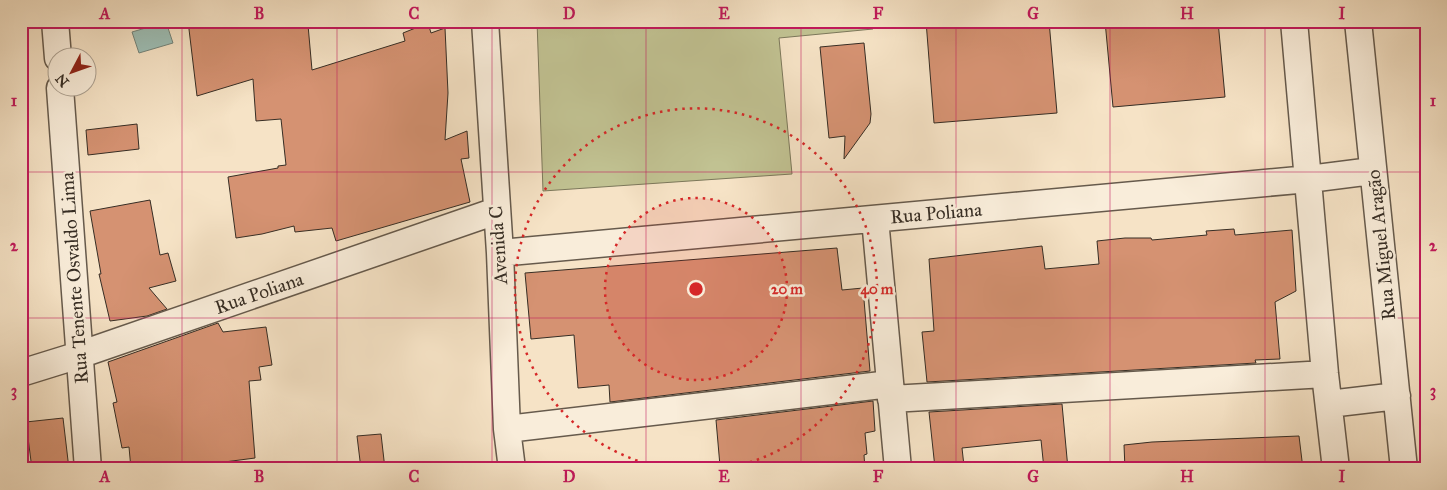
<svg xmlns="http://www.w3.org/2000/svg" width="1447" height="490" font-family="'IM FELL Great Primer',serif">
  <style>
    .green { fill: #c1c292; stroke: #7c785b }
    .water { fill: #9dbeb5; stroke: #74847b }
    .building { fill: #d59272; stroke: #362d24 }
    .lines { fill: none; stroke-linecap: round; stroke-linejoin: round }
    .street-casing { stroke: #665a4c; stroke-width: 29 }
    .street { stroke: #f9edda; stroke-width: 26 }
    .grid { fill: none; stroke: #c2185b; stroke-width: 1; stroke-opacity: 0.55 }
    .ring { fill: none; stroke: #d62828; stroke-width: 2.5; stroke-dasharray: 2.5 5 }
    .labels { text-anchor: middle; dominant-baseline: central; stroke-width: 5; stroke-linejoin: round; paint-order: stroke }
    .street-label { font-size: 19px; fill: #362d24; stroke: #f9edda }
    .centre { fill: #d62828; stroke: #f9edda; stroke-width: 2.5 }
    .ring-label { font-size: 15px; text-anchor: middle; font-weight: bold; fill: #d62828; stroke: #f9edda; stroke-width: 5; stroke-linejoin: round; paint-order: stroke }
    .neatline { fill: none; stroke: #c2185b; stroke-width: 2 }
    .grid-label { font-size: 16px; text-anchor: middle; font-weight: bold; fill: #c2185b }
  </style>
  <rect width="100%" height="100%" fill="#f6e3c6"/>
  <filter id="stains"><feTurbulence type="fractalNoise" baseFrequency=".004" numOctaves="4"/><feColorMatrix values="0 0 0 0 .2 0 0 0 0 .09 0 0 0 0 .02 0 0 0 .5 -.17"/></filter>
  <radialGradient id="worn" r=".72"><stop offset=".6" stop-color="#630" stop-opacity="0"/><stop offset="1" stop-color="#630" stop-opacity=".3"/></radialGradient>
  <!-- green -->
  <path class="green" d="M537,21h335l1,8 -94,9 13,136 -249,17z"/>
  <!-- water -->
  <path class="water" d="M166,22l7,21 -34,10 -7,-21z"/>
  <!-- building -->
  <path class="building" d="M188,21h90l1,7 29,-3 4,45 93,-29 -2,-8 25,-10 3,10 14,-5 3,65 -3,47 22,-9 2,27 -8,1 9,43 -134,39 -4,-13 -37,4 -1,-6 -32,8 -26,4 -8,-61 50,-9v-2l8,-1 -5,-46 -25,2 -3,-42 -56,17z
    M926,21h123l8,92 -123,10z
    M1105,21h113l7,76 -112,10z
    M864,43l7,71 -1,9 -26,36 1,-23 -16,2 -9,-91z
    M137,124l2,25 -51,6 -2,-25z
    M150,200l10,55 8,-2 8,28 -27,7 18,21 -20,7 -37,5 -11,-47h2l-11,-63z
    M1234,229l1,6 57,-5 4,61 -21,11 5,57 -25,1 1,3 -329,19 -5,-50 12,-1 -5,-72 113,-13 3,23 54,-5 -2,-23 28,-3h26l1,2 55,-5 -1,-4z
    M837,248l5,42 21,-2 7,83 -260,31 -1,-17 -31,3 -4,-53 -43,4 -6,-66z
    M218,323l5,9 43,-5 6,38 -13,2 2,13 -12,1 6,77 -84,11h-40l-2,-22 -7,1 -9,-45 4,-1 -9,-40z
    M873,401l2,30 -10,2 2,21 -3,1 1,14h-106v-7l-39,4 -4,-46z
    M1062,404l6,65h-24l-3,-29 -79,8 2,18 -29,2 -6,-56z
    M63,418l6,51h-37l-6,-47z
    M381,434l4,35h-24l-4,-33z
    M1299,436l4,33h-178l-1,-24 28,-3z"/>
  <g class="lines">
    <!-- street casing -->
    <g class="street-casing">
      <path id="street" d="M55,21l3,37
        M485,21l15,232 7,176 5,40
        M1294,21l31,353 11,95
        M1358,21l46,448
        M60,88l28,381
        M875,219l23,250
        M500,253l809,-74 63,-8
        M21,373l58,-18 417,-144
        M891,399l434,-25
        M1329,404l68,-8
        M507,429l383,-45"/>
    </g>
    <!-- street -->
    <use href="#street" class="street"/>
  </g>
  <!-- grid -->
  <path class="grid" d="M182,21v448M337,21v448M492,21v448M646,21v448M801,21v448M956,21v448M1110,21v448M1265,21v448M21,172h1405M21,318h1405"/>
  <!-- distance rings -->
  <circle cx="696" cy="289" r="91" fill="#d62828" fill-opacity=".12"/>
  <g class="ring">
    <circle cx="696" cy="289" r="91"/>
    <path d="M674 469A181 181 0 1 1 718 469"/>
  </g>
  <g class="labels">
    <!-- street labels -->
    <g class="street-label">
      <text transform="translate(936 213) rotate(-5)">Rua Poliana</text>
      <text transform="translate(498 245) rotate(-94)">Avenida C</text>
      <text transform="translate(1381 245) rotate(-96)">Rua Miguel Aragão</text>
      <text transform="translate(74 278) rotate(-94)">Rua Tenente Osvaldo Lima</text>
      <text transform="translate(259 293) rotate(-19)">Rua Poliana</text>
    </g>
  </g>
  <circle cx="696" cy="289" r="8" class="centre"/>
  <g class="ring-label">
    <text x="787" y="294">20 m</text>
    <text x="877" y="294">40 m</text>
  </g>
  <!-- margin -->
  <rect width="1447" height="490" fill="none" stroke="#f6e3c6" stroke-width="55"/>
  <!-- north arrow -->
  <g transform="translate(72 72) rotate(229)"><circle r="24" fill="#f9edda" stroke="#aba091"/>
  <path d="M0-4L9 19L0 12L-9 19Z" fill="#8f2418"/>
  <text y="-8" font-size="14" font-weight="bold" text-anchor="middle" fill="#362d24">N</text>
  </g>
  <rect x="28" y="28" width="1392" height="434" class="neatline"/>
  <g class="grid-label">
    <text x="105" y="19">A</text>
    <text x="259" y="19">B</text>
    <text x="414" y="19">C</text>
    <text x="569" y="19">D</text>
    <text x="724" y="19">E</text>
    <text x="878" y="19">F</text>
    <text x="1033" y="19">G</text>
    <text x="1187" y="19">H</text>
    <text x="1342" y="19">I</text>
    <text x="14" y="106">1</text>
    <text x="1433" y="106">1</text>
    <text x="14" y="251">2</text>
    <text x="1433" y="251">2</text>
    <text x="14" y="396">3</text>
    <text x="1433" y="396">3</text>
    <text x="105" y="482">A</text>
    <text x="259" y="482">B</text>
    <text x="414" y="482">C</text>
    <text x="569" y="482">D</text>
    <text x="724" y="482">E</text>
    <text x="878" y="482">F</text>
    <text x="1033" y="482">G</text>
    <text x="1187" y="482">H</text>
    <text x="1342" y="482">I</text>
  </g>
  <rect width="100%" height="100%" filter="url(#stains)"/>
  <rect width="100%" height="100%" fill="url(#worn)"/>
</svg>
